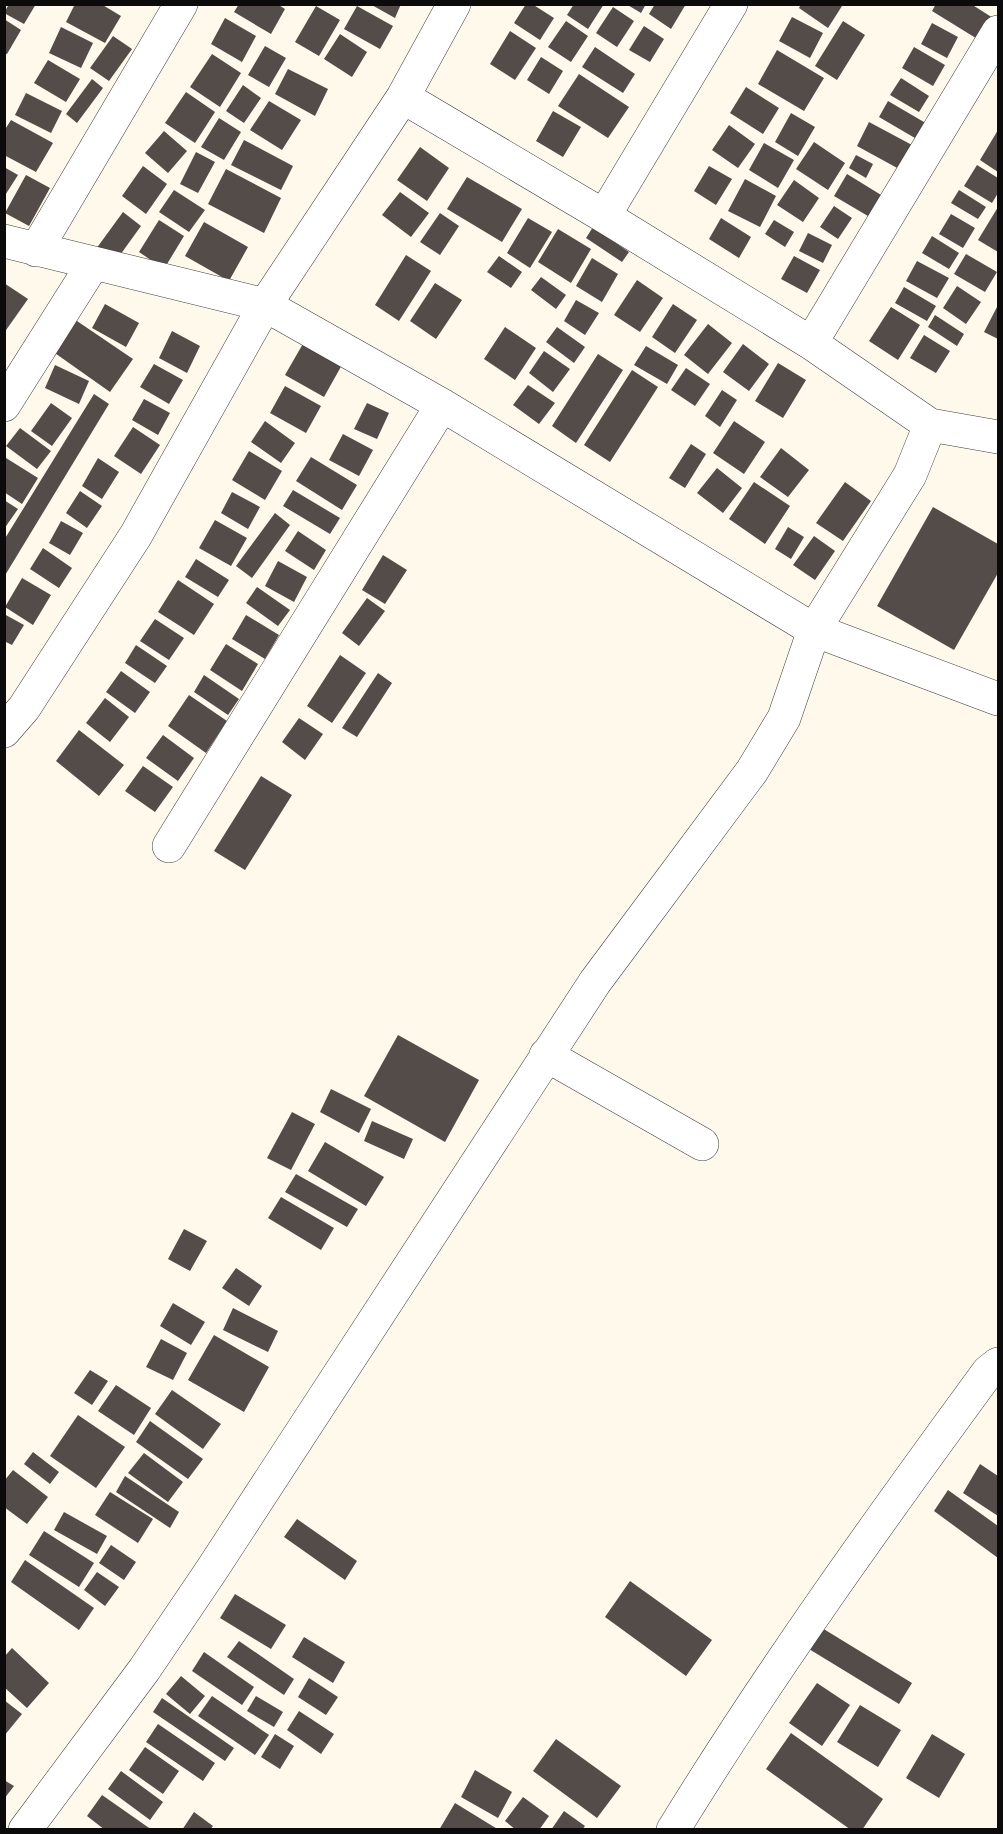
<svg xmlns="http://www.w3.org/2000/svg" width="1003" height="1834" font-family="'Crimson Pro',serif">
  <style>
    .building { fill: #534c48 }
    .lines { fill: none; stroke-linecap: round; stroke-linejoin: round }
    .street-casing { stroke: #3e3e3e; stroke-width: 34 }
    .street { stroke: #fff; stroke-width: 33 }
  </style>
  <rect width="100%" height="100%" fill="#fef9eb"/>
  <!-- building -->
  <path class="building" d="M9,4h27l-12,20 -20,-11z
    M75,4h26l20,12 -16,27 -39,-21z
    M239,4h38l8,5 -14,25 -37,-22z
    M370,4h31l-6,14z
    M526,4h6l22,14 -14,22 -26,-17z
    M574,4h30l-16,25 -21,-14z
    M626,4h20l-5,9z
    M655,4h31l-15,25 -22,-15z
    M801,4h38l3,2 -14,22 -29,-20z
    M936,4h35l22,14 -14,22 -47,-29z
    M316,6l24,14 -21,36 -24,-14z
    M357,6l36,20 -13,23 -36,-20z
    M613,7l21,14 -17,26 -21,-14z
    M792,17l31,16 -13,25 -31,-17z
    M225,18l31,18 -14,26 -31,-18z
    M4,19l17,11 -14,24 -3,-1z
    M566,21l22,15 -17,26 -23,-15z
    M843,21l22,14 -28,45 -22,-14z
    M932,23l26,14 -11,21 -26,-14z
    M644,26l20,13 -14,23 -21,-12z
    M61,27l32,16 -12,25 -32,-15z
    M510,31l26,17 -21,32 -25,-16z
    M340,34l27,18 -15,25 -28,-18z
    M113,36l19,13 -23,32 -19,-13z
    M265,46l21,12 -17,29 -21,-12z
    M595,47l40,27 -12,19 -41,-26z
    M914,47l31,18 -12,21 -31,-18z
    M777,50l47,28 -20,33 -46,-27z
    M212,54l29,19 -21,34 -30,-20z
    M541,57l22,14 -14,23 -22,-14z
    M48,60l32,19 -14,23 -32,-19z
    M288,69l40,20 -13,27 -40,-22z
    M579,74l50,33 -21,31 -50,-32z
    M901,78l28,18 -10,16 -29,-17z
    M92,79l11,9 -26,35 -11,-9z
    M243,85l18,13 -17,25 -18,-12z
    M746,87l33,21 -16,26 -33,-21z
    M186,92l29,20 -20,31 -30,-20z
    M26,93l36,18 -11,22 -36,-18z
    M269,101l32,19 -19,30 -32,-20z
    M888,101l41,24 -9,16 -41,-24z
    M553,111l28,16 -18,30 -27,-16z
    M791,113l24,14 -17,29 -23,-14z
    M219,118l22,14 -17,28 -23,-13z
    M11,120l42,23 -17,29 -32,-17v-24z
    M869,122l43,23 -13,24 -42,-23z
    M729,125l26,19 -17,24 -26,-18z
    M998,130v42l-18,-12z
    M164,131l23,20 -19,22 -23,-20z
    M244,140l49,26 -12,24 -50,-25z
    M814,142l31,21 -17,27 -32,-21z
    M764,143l30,17 -16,28 -29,-18z
    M420,147l29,21 -22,33 -30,-21z
    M196,152l19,10 -17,31 -18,-9z
    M856,155l17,9 -7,14 -17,-10z
    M977,165l21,13v15l-6,10 -28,-17z
    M143,166l24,18 -21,30 -24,-18z
    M709,166l23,13 -16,26 -22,-14z
    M4,167l14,8 -14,22z
    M226,169l55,29 -17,35 -56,-29z
    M847,174l39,24 -13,21 -39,-23z
    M26,175l24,13 -21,38 -24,-13z
    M467,177l55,32 -20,33 -55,-33z
    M745,179l31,17 -16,31 -32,-16z
    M794,180l25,18 -16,24 -26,-17z
    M174,190l31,20 -16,22 -30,-20z
    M959,190l27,17 -8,12 -27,-16z
    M400,192l29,21 -18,24 -29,-22z
    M834,206l18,12 -14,21 -18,-12z
    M998,207v45l-20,-12z
    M123,212l18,14 -26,36 -19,-13z
    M440,213l19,13 -19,29 -20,-13z
    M951,214l24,14 -12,20 -24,-14z
    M528,218l24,14 -22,36 -23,-15z
    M721,218l30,19 -12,21 -30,-19z
    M159,220l25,16 -20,33 -25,-17z
    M774,220l20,12 -9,15 -20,-13z
    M204,222l44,25 -19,34 -44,-25z
    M593,227l36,25 -7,10 -36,-24z
    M558,229l33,20 -20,34 -33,-21z
    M808,233l24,12 -9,18 -24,-12z
    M932,236l27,17 -10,16 -27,-16z
    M966,254l31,18 -12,20 -31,-18z
    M406,255l25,16 -32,50 -24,-16z
    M499,256l23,16 -11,16 -24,-16z
    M794,256l26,14 -13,23 -26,-14z
    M592,258l26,16 -16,28 -26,-16z
    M917,261l32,17 -12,20 -31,-17z
    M541,277l25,18 -10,14 -25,-19z
    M637,280l26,18 -23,34 -26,-17z
    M4,283l24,16 -24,34z
    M435,283l27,17 -26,39 -26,-18z
    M957,286l24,16 -15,22 -23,-16z
    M904,287l32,19 -9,15 -32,-18z
    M576,300l23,13 -14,22 -21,-14z
    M105,304l34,19 -13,24 -34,-19z
    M673,304l24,16 -22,33 -23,-16z
    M998,305v34l-14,-7z
    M891,307l29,18 -22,35 -29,-19z
    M935,315l29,19 -7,12 -29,-19z
    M74,319l59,40 -23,33 -58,-41z
    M708,324l24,19 -24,31 -24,-19z
    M505,327l31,21 -21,32 -31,-21z
    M557,327l28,20 -11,16 -28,-21z
    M172,331l28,15 -13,27 -28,-15z
    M924,335l26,16 -14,22 -26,-15z
    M304,342l39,21 -19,34 -39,-22z
    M743,344l26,20 -20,27 -26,-19z
    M646,346l32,19 -11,19 -33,-19z
    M544,351l26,18 -17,23 -24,-19z
    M598,354l25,16 -47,73 -24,-17z
    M778,363l28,17 -23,38 -28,-17z
    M154,364l29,16 -14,24 -29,-17z
    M55,365l34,16 -10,23 -34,-16z
    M686,368l24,16 -15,22 -24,-16z
    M632,370l26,17 -48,75 -26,-17z
    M528,385l27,18 -16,21 -26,-19z
    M285,386l36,20 -15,27 -36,-20z
    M722,390l15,10 -17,27 -15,-11z
    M94,394l15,10 -105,173v-37z
    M144,399l26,14 -12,22 -26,-15z
    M51,403l21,15 -20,28 -21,-15z
    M367,403l22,10 -12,26 -23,-10z
    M265,421l30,22 -14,20 -30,-21z
    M734,421l31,21 -21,32 -31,-21z
    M133,427l27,18 -19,29 -27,-18z
    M20,428l31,23 -14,18 -31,-23z
    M343,434l30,16 -14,26 -30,-16z
    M691,444l15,10 -21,34 -16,-10z
    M781,448l28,22 -21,27 -28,-20z
    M249,451l33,20 -17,29 -33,-20z
    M311,457l46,28 -15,25 -46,-29z
    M6,458l32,20 -16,26 -18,-12z
    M98,458l21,14 -17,27 -20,-13z
    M717,468l25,20 -19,25 -26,-20z
    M754,482l36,24 -25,38 -36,-25z
    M845,482l26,19 -28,40 -27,-18z
    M293,490l47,28 -10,16 -47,-28z
    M80,491l22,15 -15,22 -21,-15z
    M232,492l28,15 -12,22 -27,-16z
    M4,500l14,9 -14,20z
    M933,507l65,37v29l-44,77 -77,-44z
    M275,513l15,12 -38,53 -16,-12z
    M215,520l32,18 -16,28 -32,-18z
    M61,521l22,12 -13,22 -21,-12z
    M788,527l16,10 -13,22 -16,-10z
    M298,531l28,19 -12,20 -29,-19z
    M814,536l21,15 -20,29 -22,-15z
    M43,548l29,20 -13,20 -29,-19z
    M383,555l24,15 -22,34 -23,-14z
    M196,559l33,21 -11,17 -33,-20z
    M278,561l29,16 -13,25 -29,-16z
    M22,578l29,17 -18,30 -28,-18z
    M178,580l36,24 -20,31 -36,-23z
    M257,587l33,23 -12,16 -32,-23z
    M367,598l18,13 -26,35 -17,-13z
    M4,614l20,11 -12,20 -8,-4z
    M246,615l33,20 -14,24 -33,-20z
    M155,619l29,19 -15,22 -29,-19z
    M226,644l32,20 -16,27 -32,-21z
    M136,645l31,21 -12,17 -30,-20z
    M340,655l26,18 -34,50 -25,-17z
    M121,671l29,21 -15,21 -29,-21z
    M378,673l14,10 -35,54 -15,-9z
    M204,675l35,24 -11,16 -34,-23z
    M189,695l38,26 -21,32 -38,-27z
    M105,698l24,19 -19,25 -24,-19z
    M299,718l24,16 -18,26 -23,-18z
    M79,730l45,35 -25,31 -43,-35z
    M163,735l31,23 -16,23 -32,-23z
    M143,766l30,21 -18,25 -30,-21z
    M261,776l31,19 -47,75 -31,-19z
    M398,1035l81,45 -34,62 -81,-46z
    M331,1089l40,20 -12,24 -39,-21z
    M292,1112l23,12 -24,46 -24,-12z
    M372,1121l41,18 -9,20 -40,-18z
    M325,1142l59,35 -18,29 -58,-35z
    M296,1174l62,35 -11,18 -62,-35z
    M281,1197l53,31 -13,22 -53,-32z
    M184,1229l23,12 -17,30 -22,-12z
    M236,1268l26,18 -13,20 -27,-18z
    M173,1303l32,19 -14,23 -31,-19z
    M233,1308l45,23 -10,21 -45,-22z
    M214,1335l55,32 -25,45 -56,-32z
    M161,1339l26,14 -14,27 -27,-13z
    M90,1370l18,11 -16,24 -18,-12z
    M116,1385l35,23 -17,27 -36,-24z
    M172,1390l49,34 -18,25 -48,-35z
    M78,1415l47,32 -29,41 -46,-32z
    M150,1421l53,38 -15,20 -52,-37z
    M33,1452l26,20 -9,12 -26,-20z
    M144,1453l39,29 -15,20 -40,-29z
    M980,1464l18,12v40l-35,-23z
    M13,1470l35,27 -21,27 -23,-17v-26z
    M125,1476l54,36 -9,16 -54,-36z
    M948,1490l50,36v32l-64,-47z
    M110,1492l43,27 -15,24 -43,-28z
    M64,1512l43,24 -10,18 -43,-24z
    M297,1519l60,42 -12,19 -61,-43z
    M44,1531l50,32 -15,24 -50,-32z
    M111,1545l25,17 -12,18 -25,-17z
    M25,1560l69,48 -15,22 -68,-48z
    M97,1572l22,15 -14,19 -21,-16z
    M630,1581l82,59 -26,36 -81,-59z
    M235,1594l51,31 -15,24 -51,-31z
    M822,1628l90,55 -13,21 -90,-55z
    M304,1637l41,25 -12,21 -41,-26z
    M239,1641l55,38 -10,16 -57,-38z
    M12,1648l37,35 -22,25 -23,-21v-30z
    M204,1652l50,35 -12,18 -50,-34z
    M181,1676l24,20 -15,18 -24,-20z
    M309,1678l29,19 -12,18 -28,-18z
    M817,1683l33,22 -28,41 -33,-23z
    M212,1696l57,39 -14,20 -57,-39z
    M256,1696l27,16 -9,15 -27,-16z
    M162,1698l72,50 -9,13 -72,-49z
    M4,1700l18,14 -18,22z
    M860,1705l41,25 -23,37 -41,-25z
    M299,1711l35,23 -13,20 -34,-24z
    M158,1724l57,39 -12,18 -57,-39z
    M791,1733l92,66 -21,31h-11l-85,-61z
    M275,1734l19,12 -14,23 -19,-12z
    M932,1734l33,20 -26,44 -33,-20z
    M556,1739l65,47 -24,32 -64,-47z
    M145,1747l34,24 -16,23 -34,-24z
    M475,1770l37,22 -14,26 -37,-21z
    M121,1771l42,31 -13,18 -42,-31z
    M4,1780l10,6 -10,13z
    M102,1795l50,35h-47l-18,-14z
    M523,1797l26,19 -10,14h-23l-11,-9z
    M455,1803l44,27h-60z
    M564,1811l21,15 -3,4h-31z
    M194,1812l19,14 -3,4h-28z"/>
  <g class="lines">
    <!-- street casing -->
    <g class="street-casing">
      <path id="street" d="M403,97l201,119 207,127 119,82 68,12
        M604,216l127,-212
        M4,241l261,64 177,100 372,225 184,69
        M36,250l145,-246
        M811,343l187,-311
        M4,405l89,-141
        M4,731l20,-23 112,-173 129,-230 138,-208 51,-93
        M169,846l273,-441
        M546,1055l156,89
        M25,1830l119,-160 67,-99 384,-589 157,-211 32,-53 30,-88 96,-155 20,-50
        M673,1830c97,-158 205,-308 315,-458l10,-8"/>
    </g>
    <!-- street -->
    <use href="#street" class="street"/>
  </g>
  <!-- border -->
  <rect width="1003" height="1834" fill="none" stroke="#0b0b0b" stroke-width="12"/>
</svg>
